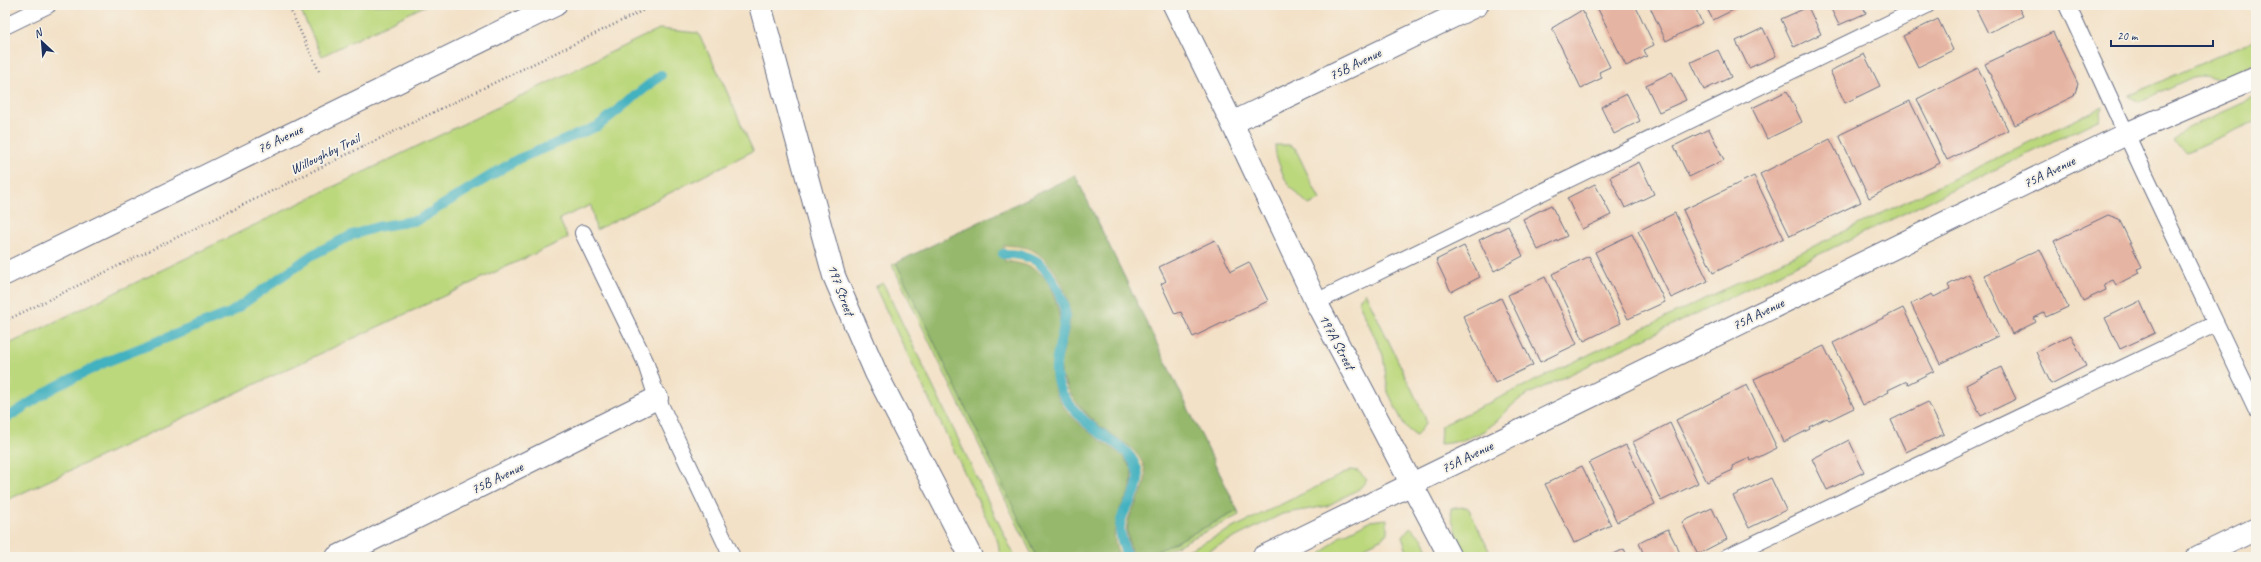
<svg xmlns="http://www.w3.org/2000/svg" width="2261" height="562" font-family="Caveat,sans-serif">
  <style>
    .green { fill: #bcd87d; stroke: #6c846e }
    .forest { fill: #95b86c; stroke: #587465; fill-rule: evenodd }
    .sand { fill: #eeda9e; stroke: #84847e }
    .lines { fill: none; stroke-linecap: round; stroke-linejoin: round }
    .stream { stroke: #43b1c0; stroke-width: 10 }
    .building { fill: #e6b4a2 }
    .service-casing { stroke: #676d83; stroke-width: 18 }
    .minor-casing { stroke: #676d83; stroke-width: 24 }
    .path { stroke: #676d83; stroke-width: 2.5; stroke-dasharray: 1 3; stroke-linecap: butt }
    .service { stroke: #fff; stroke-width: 16 }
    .minor { stroke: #fff; stroke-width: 22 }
    .labels { text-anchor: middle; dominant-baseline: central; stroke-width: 4; stroke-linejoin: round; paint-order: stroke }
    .street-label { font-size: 14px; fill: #1b2f5e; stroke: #f7f3e8 }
  </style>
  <rect width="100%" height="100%" fill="#f7f3e8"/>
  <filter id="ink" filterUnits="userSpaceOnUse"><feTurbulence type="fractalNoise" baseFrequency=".025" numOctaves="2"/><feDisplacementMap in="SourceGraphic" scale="8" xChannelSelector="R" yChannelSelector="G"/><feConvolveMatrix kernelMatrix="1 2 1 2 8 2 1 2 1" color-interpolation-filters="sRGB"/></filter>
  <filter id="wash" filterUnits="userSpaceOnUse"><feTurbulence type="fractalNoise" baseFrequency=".012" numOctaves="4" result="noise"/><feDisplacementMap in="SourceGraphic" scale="16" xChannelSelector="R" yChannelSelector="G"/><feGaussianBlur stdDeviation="0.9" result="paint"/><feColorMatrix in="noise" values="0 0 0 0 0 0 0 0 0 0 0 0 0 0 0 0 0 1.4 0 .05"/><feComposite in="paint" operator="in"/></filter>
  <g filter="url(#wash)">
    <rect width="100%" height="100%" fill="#f3e1c7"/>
    <!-- green -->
    <path class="green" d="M298,5h128l-104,51z
      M659,29l39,4 21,41 34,77 -157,79 -5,-25 -32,14 9,19 -563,263v-155z
      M2256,39v24c-12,6 -27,15 -40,15 -8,-1 -14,-3 -23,-1l-55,25 -10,-6z
      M2256,97v24l-69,31 -14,-11 15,-13z
      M2102,107l-2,12 -575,277c-15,8 -20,19 -33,29 -13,11 -34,18 -52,19l1,-18z
      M1275,145h14l6,3 25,52 -11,5 -18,-17 -7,-11 -8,-21z
      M896,263l141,294h-4l-141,-293z
      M883,283l132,274h-15l-2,-15 -123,-255z
      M1365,292l60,125 1,6 -10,13 -11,-9 -17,-35 -5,-37 -25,-54z
      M1351,470l7,1 9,9 -8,9 -32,17 -45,8 -86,43h-22z
      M1467,507l2,2 23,48h-23c-9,-15 -18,-32 -18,-49z
      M1238,511l1,4 -85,42h-8z
      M1387,519v14l-4,5 -38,19h-27l22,-21 30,-15z
      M1410,527l12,11 10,19h-23l-7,-20z"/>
    <!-- forest -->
    <path class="forest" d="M1075,175l163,336 -92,46h-109l-141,-294zM1005,261h40l25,51 -1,12 -9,41 1,10 13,25 21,23 35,24 13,43c-14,26 -20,32 -12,62l-11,4 -3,-6 3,-41 11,-20 1,-20 -11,-15 -21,-14 -36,-33 -6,-70 2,-16 -2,-14 -10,-26 -12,-13 -12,-4z"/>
    <!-- sand -->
    <path class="sand" d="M1004,245c9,1 23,1 30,6 22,13 39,48 35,74 -2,16 -14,37 -7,53 8,17 18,31 32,44 17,16 46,23 51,49 3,21 -15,35 -18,54 -2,9 2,18 4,27l-11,4c-20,-36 20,-60 12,-86 -4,-14 -20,-21 -31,-29 -15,-11 -36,-27 -44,-46 -11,-25 3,-48 3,-74 0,-11 -4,-20 -8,-30 -8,-22 -25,-27 -47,-30z"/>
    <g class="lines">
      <!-- stream -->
      <path class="stream" d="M1003,254c31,-1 42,9 55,37 3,7 7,15 7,23 0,22 -13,44 -8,66 4,17 22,37 36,48 17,13 42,23 45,46 3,21 -18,34 -18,54 0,10 4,20 7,29
        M5,419l50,-32 53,-26 122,-48 82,-58 40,-20 25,-8 41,-7 100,-61 80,-33 63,-51"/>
    </g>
    <g id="blocks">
      <!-- building -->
      <path class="building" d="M1596,5h39l19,40 -10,5 3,6 -21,10z
        M1649,5h45l8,18 -36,18z
        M1705,5h38l-30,15z
        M1829,5h33l4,8 -27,12z
        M1974,5h43l6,11 -35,17z
        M1808,7l13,27 -27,13 -13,-28z
        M1582,10l28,57 -11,5 3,6 -21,10 -29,-60z
        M1938,19l15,31 -35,17 -15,-31z
        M1763,28l13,28 -27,12 -13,-27z
        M2053,32l25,52 -4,12 -59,29 -30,-61z
        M1718,50l13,27 -27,13 -13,-28z
        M1864,54l16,32 -35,17 -15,-32z
        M1978,68l30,62 -61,30 -30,-61z
        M1672,72l14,28 -27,12 -13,-27z
        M1787,91l15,31 -35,17 -15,-31z
        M1627,94l13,27 -26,13 -13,-27z
        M1910,101l30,62 -71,35 -30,-63z
        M1709,129l15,31 -35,17 -15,-31z
        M1830,139l31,63 -71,34 -30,-62z
        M1639,162l15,32 -29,14 -15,-31z
        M1754,176l30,62 -71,35 -30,-63z
        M1595,184l16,31 -29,14 -15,-31z
        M1551,205l16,31 -29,14 -15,-31z
        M1675,213l33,68 -37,17 -33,-67z
        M2108,215l11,4 23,48 -5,2 2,4 -23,12 -3,-5 -9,4 2,6 -23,11 -29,-60z
        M1508,226l15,30 -29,15 -15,-31z
        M1632,234l33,68 -37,17 -33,-67z
        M1215,240l16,31 18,-9 19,39 -75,36 -12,-25 -6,2 -14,-30 5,-3 -7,-14z
        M1464,246l16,31 -29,15 -15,-32z
        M2040,249l28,58 -22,10 -2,-4 -10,5 2,4 -24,12 -28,-59z
        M1589,256l32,67 -37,18 -32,-67z
        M1969,274l29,62 -58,28 -29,-60 21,-10 2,3 16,-8 -2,-4z
        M1545,277l32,67 -37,18 -32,-67z
        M1501,298l32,67 -38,18 -32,-67z
        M2140,301l15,32 -35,16 -15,-31z
        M1903,308l31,63 -26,13 -1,-3 -19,9 1,2 -26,13 -30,-62z
        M2071,335l15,31 -35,18 -15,-32z
        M1824,346l30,62 -25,12 -2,-2 -18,9 1,2 -26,13 -30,-63z
        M2001,367l15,32 -35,17 -15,-31z
        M1747,385l30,63 -26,13 -1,-3 -18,8 1,4 -26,12 -31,-62z
        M1928,402l16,32 -38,18 -15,-32z
        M1670,423l28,60 -37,18 -28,-59z
        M1849,440l15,32 -37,18 -15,-31z
        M1626,445l29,59 -38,18 -28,-59z
        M1582,466l29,59 -37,18 -29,-59z
        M1771,478l15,32 -37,18 -16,-32z
        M1712,508l15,31 -29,15 -16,-32z
        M1668,529l14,28h-37l-6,-14z
        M1624,549l4,8h-20z"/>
    </g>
  </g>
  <g filter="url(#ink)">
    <use href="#blocks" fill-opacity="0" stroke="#676d83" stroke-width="1"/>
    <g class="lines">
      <!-- service casing -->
      <g class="service-casing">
        <path id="service" d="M2067,5l74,161 115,242
          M5,26l43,-21
          M583,233l62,128 12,37 75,159
          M1316,302l611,-297
          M1727,557l488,-233"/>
      </g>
      <!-- minor casing -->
      <g class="minor-casing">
        <path id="minor" d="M760,5l74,271 42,97 95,184
          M1174,5l58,118 84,179 134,255
          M1232,123l245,-118
          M5,274l550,-269
          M337,557l320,-159
          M1263,557l863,-423 130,-56
          M2198,557l58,-28"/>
      </g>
      <!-- path -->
      <path class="path" d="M288,5l32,68
        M5,321l649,-316"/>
      <!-- service -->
      <use href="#service" class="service"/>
      <!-- minor -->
      <use href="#minor" class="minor"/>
    </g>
  </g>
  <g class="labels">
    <!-- street labels -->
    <g class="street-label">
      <text transform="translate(1355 64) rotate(-26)">75B Avenue</text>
      <text transform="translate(280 139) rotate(-26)">76 Avenue</text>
      <text transform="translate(325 154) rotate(-26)">Willoughby Trail</text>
      <text transform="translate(2049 172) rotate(-26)">75A Avenue</text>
      <text transform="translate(841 290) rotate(70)">197 Street</text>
      <text transform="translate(1758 314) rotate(-26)">75A Avenue</text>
      <text transform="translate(1337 342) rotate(62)">197A Street</text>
      <text transform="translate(1467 457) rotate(-26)">75A Avenue</text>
      <text transform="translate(497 478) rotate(-26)">75B Avenue</text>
    </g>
  </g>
  <!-- margin -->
  <rect width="2261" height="562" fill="none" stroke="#f7f3e8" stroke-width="20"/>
  <!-- north arrow -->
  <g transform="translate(42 42) rotate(334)" stroke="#f7f3e8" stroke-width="3" paint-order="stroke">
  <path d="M0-3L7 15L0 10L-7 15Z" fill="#1b2f5e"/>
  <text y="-6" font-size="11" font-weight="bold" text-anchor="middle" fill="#1b2f5e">N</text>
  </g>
  <!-- scale -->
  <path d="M2111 40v6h102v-6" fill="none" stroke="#1b2f5e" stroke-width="2"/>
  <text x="2117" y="40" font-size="12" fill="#1b2f5e" stroke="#f7f3e8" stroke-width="3" paint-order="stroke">20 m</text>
</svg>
